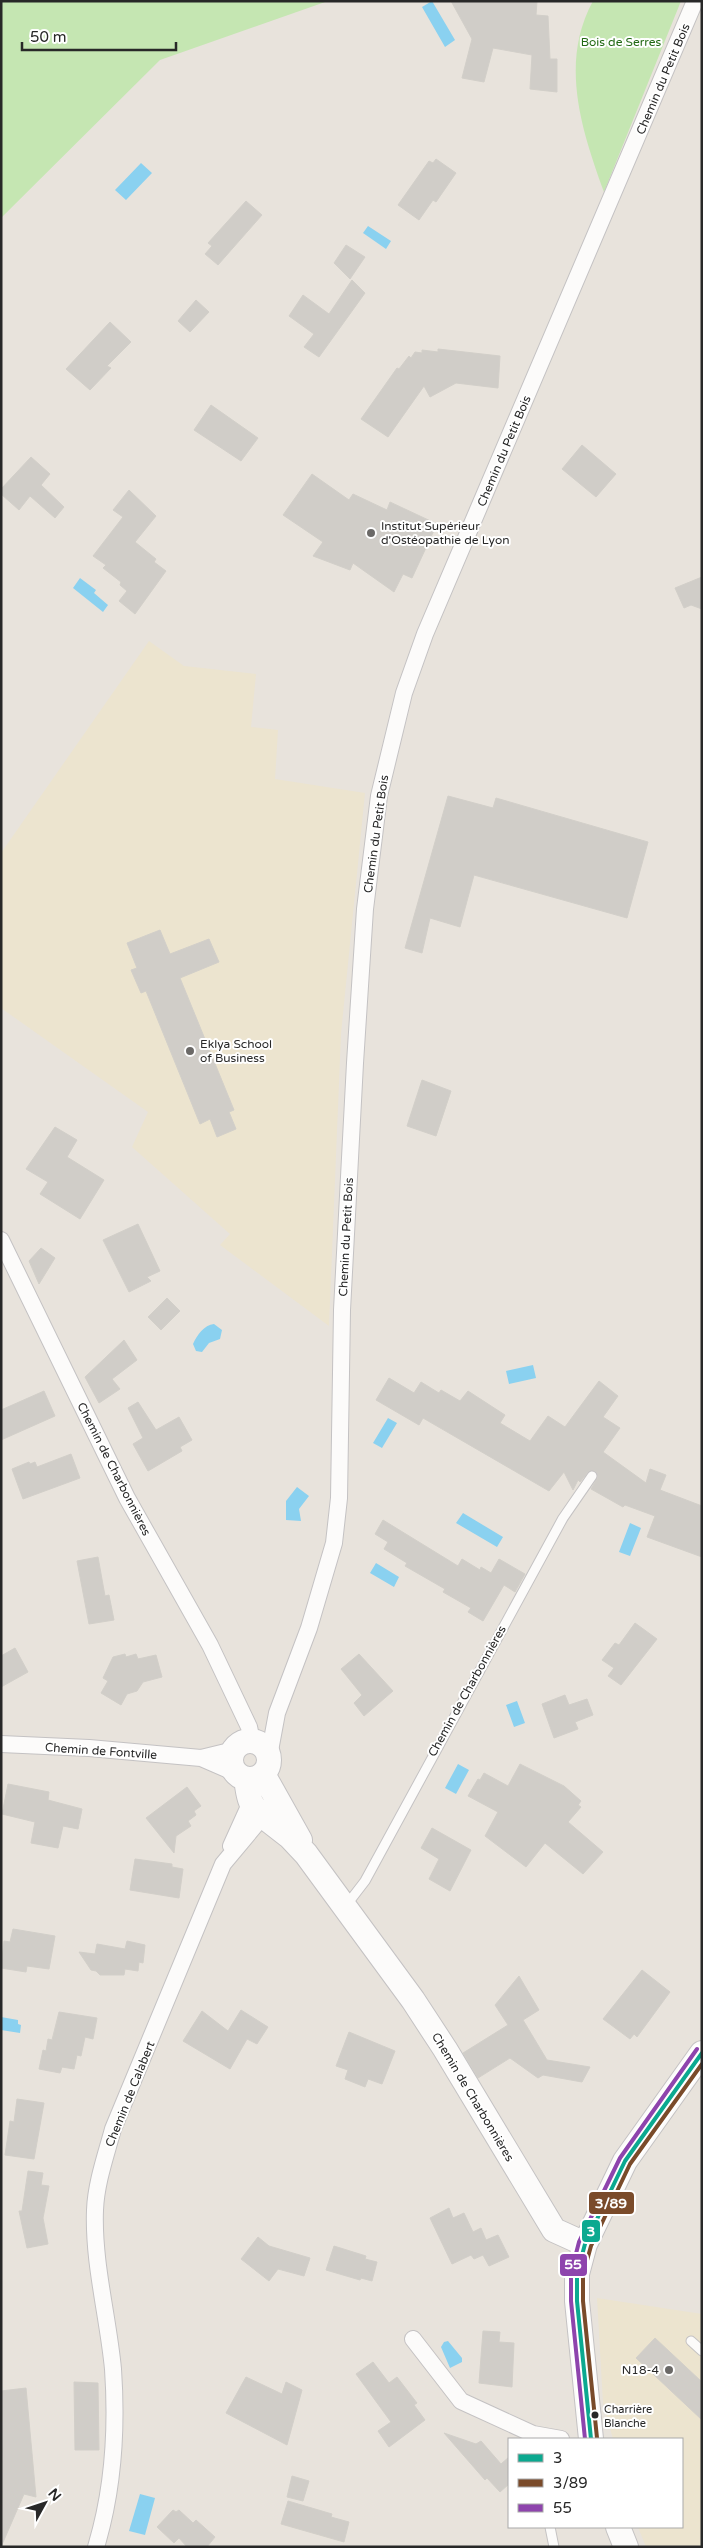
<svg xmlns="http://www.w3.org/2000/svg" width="703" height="2548" font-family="'Varela Round',sans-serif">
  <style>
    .education { fill: #ece4cf }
    .green { fill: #c5e6b2 }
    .water { fill: #8ad1f0 }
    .building { fill: #d0cdc8; stroke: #d2cfc9 }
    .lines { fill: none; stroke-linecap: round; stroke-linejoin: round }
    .lane-casing { stroke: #c4c2c3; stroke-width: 11 }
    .street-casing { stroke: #c4c2c3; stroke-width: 18 }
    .secondary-casing { stroke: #c4c2c3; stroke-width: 26 }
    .lane { stroke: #fcfbfa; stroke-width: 9 }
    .street { stroke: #fcfbfa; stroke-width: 16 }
    .secondary { stroke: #fcfbfa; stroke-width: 24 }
    .bus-1-casing { stroke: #fff; stroke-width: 8 }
    .bus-2-casing { stroke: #fff; stroke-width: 8 }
    .bus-3-casing { stroke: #fff; stroke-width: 8 }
    .bus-1 { stroke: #0ba990; stroke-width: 4 }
    .bus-2 { stroke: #7a4b2a; stroke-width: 4 }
    .bus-3 { stroke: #8e44ad; stroke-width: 4 }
    .poi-dot { fill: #6b6967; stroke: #fff; stroke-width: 2 }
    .bus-dot { fill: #282828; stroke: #fff; stroke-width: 2 }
    .labels { text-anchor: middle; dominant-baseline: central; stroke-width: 4; stroke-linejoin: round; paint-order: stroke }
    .bus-label { font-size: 11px; fill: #282828; stroke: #fff; text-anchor: start }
    .park-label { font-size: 12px; fill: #216913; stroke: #fff }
    .street-label { font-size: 12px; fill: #282828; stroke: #fff }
    .poi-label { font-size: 12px; fill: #282828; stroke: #fff; text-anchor: start }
    .line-badge { stroke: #fff; stroke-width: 2 }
    .badge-label { font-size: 14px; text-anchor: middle; font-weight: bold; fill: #fff }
  </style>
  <rect width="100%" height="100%" fill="#e8e3dc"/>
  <!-- education -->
  <path class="education" d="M149,641l35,25 72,8 -5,53 27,3 -3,49 90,14 -24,241 -12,292 -109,-81 10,-11 -98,-87 16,-35 -147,-104v-155z
    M597,2298l105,16v233h-56l-8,-20h44v-88h-69l-10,-36z"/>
  <!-- green -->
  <path class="green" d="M1,1h327l-168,59 -159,158z
    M593,1h88l-77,191c-22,-61 -45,-129 -11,-191z"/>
  <!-- water -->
  <path class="water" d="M432,1l23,39 -10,7 -23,-40z
    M141,163l11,10 -26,27 -11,-10z
    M368,226l23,15 -5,8 -23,-16z
    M80,578l16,12 -2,3 14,12 -5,7 -30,-24z
    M214,1324l8,6 -2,9 -11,4 -7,9 -6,-1 -3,-7c4,-9 11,-19 21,-20z
    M533,1365l3,13 -27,6 -3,-13z
    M388,1418l9,5 -15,25 -9,-5z
    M297,1487l12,9 -10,13 2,12 -15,-1v-19z
    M463,1513l40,24 -6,10 -41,-24z
    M630,1523l11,5 -11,28 -11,-4z
    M376,1563l23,14 -5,10 -24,-14z
    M517,1701l8,22 -11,4 -8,-22z
    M458,1764l11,6 -13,24 -11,-6z
    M1,2017l17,3v4l3,1 -1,8 -19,-3z
    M448,2341l14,17v4l-12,6 -9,-21 3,-5z
    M140,2494l15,4 -10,37 -16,-4z"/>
  <!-- building -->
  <path class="building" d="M451,1h86l-1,14 12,1 2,43h7v33l-27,-3 2,-34 -39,-7 -9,34 -22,-4 10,-39z
    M436,159l20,14 -20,29 -3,-2 -14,20 -21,-15 31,-44 4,2z
    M246,201l16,14 -44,50 -13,-11 7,-8 -4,-3z
    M346,245l19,12 -15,22 -16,-16z
    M352,280l13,13 -46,64 -15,-10 10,-13 -25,-18 14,-21 26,19z
    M196,300l13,12 -19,20 -12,-11z
    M110,322l21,20 -24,24 4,2 -21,22 -24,-21z
    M438,349l62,7 -2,32 -42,-5 -26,14 -6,-11 -36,51 -27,-18 36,-51 2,1 10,-13 2,2 4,-6 7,1v-3l16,2z
    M211,405l47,33 -17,23 -47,-31z
    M582,445l34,29 -20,23 -34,-28z
    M31,457l19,17 -9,11 23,22 -9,11 -25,-22 -11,14 -18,-16v-5z
    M312,474l37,26 4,-6 34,16 3,-8 47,22 -25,54 -9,-4 -9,18 -41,-29 -3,7 -37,-14 10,-14 -40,-27z
    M129,490l27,26 -21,26 21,17 -2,3 12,9 -31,43 -16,-13 8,-10 -7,-6 1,-3 -18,-14 3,-3 -13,-9 30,-39 -10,-7z
    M702,577v32l-11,-4 -7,3 -9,-20z
    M448,796l45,12 3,-10 152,44 -21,76 -153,-43 -14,52 -30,-9 -8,35 -17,-5z
    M160,930l10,24 39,-15 10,23 -39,16 54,132 -5,2 7,17 -19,8 -7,-18 -10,5 -54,-133 -5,2 -10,-23 6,-2 -10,-25z
    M422,1080l29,11 -15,45 -29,-10z
    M55,1127l22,13 -10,17 37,23 -24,39 -40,-25 8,-12 -22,-13z
    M138,1224l22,47 -13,6 4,4 -22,11 -26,-52z
    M41,1248l14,10 -16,26 -10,-23z
    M167,1298l13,13 -19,19 -13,-13z
    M124,1340l13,20 -25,19 8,10 -21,14 -14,-26z
    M389,1378l25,15 7,-11 18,11 2,-3 19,11 8,-10 37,24 -5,8 30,18 18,-25 17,11 34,-46 19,15 -15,21 17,11 -17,24 43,31 4,-14 16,6 -6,15 42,16v51l-55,-20 8,-21 -30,-11 -2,2 -32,-18 7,-12 -3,-6h-6l-9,11 -2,-2 -5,10 -9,-18 -15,19 -126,-73 -4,7 -43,-25z
    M44,1391l11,25 -54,24v-30z
    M138,1402l18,28 23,-13 13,23 -12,7 2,4 -34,20 -15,-27 10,-6 -15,-30z
    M71,1454l9,24 -57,21 -11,-30 17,-7 1,2 5,-2 2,5z
    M383,1520l75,46 4,-7 18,11 1,-3 10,6 8,-14 26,15 -10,18 -11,-7 -21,36 -15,-9 3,-4 -28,-16 2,-3 -40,-23 2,-3 -23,-14 4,-7 -13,-8z
    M98,1557l7,39 4,-1 5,25 -25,4 -12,-63z
    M635,1623l22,16 -36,46 -13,-9 6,-8 -12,-8 13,-17 4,2z
    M15,1648l13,24 -27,15v-31z
    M125,1654l1,3 10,-3 2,5 18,-4 6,22 -19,5 -6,9 -10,3 -6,11 -20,-12 7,-12 -5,-3 10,-21z
    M359,1654l34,37 -29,25 -10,-13 8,-8 -21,-26z
    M565,1695l4,10 18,-6 6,16 -18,7 3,7 -24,9 -12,-34z
    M520,1764l44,22 17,15 -3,4 3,2 -13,15 35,30 -20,22 -38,-31 -19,24 -41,-31 13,-24 -30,-16 10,-17 2,1 4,-7 24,13z
    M8,1784l41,8 -1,8 34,9 -4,20 -15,-3 -5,22 -27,-5 4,-21 -33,-8z
    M187,1787l14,19 -7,5 2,4 -8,6 3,5 -15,10 -2,17 -28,-35z
    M432,1828l39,22 -21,41 -21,-12 10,-20 -18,-11z
    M135,1859l37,5v3l11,2 -4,29 -49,-8z
    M13,1929l42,7 -6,33 -22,-3 -1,6 -25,-4 3,-27 6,1z
    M127,1941l18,4 -2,18 -4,-1 -1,9 -13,-2 -1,6h-24l-4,-4 -5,-1 -12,-18 16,2 2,-10 28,5z
    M642,1970l28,22 -33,45 -3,-3 -4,5 -27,-20z
    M519,1976l20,34 -16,10 24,40 43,7 -8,15 -39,-7 -5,3 -28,-20 -32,20 -15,-25 45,-28 -13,-20z
    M241,2010l27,17 -11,17 -10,-5 -17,30 -47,-28 19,-30 26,20z
    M59,2012l38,6 -4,21 -8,-2 -4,19 -4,-1 -3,14 -12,-2 -2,6 -21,-4 4,-19 3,1 2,-12 4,1z
    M349,2032l46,19 -13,33 -14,-5 -3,8 -20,-8 3,-9 -12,-4z
    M17,2099l27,4 -10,56 -29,-4 5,-34 4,1z
    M28,2171l15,2 -2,12 8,1 -6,32 5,26 -21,4 -8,-37h3z
    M449,2208l4,10 11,-5 9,19 8,-4 5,12 12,-5 11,22 -20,9 -6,-11 -9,4 -3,-4 -19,9 -22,-46z
    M258,2237l11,9 41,12 -6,18 -26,-7 -9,12 -28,-22z
    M334,2246l32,10 -1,3 12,3 -5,19 -11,-3 -1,2 -34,-10z
    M483,2331l17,1 -1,10 15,1 -2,44 -33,-4z
    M655,2338l47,44v38l-66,-62z
    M373,2362l16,21 8,-6 20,26 -3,2 11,15 -36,27 -11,-16 13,-9 -35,-48z
    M246,2377l36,17 4,-12 16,8 -15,55 -61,-32z
    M74,2382l24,1 1,67h-24z
    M26,2388l10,109 -12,-3 -23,53v-156z
    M444,2433l32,11 5,-3 20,23 8,-7v27l-9,8 -13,-14 -2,2z
    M292,2476l17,5 -6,20 -16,-4z
    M288,2501l44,13 -1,3 18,5 -5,20 -63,-18z
    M173,2510l3,2 3,-2 14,13 3,-3 19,17 -8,10h-20l-8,-9 -5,5 -17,-16z"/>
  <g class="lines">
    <!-- lane casing -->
    <g class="lane-casing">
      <path id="lane" d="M345,1907l20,-26 198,-363 29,-42
        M691,2341l11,10
        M550,2527l4,20"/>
    </g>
    <!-- street casing -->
    <g class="street-casing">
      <path id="street" d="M1,1240l126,258 83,147 39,82 3,14
        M1,1744l88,4 112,10 33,-8
        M269,1756l8,-43 32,-85 25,-85 5,-45 3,-188 13,-247 10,-154 14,-113 25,-103 21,-59 270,-633
        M201,1758l37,16
        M231,1846l19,-42
        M413,2339l48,62 72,33 28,5
        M96,2547c17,-56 21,-120 17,-178 -5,-53 -20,-106 -18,-159 1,-27 11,-55 18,-81l110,-265 40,-48"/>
    </g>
    <!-- secondary casing -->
    <g class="secondary-casing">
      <path id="secondary" d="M231 1760a19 19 0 1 1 38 0a19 19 0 1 1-38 0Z
        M263,1774l37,66
        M246,1779c3,18 2,25 17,37l14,-8
        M263,1816l27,21 16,17 107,146 32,49 109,181 31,14
        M591,2439l-14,-138v-27l8,-30 40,-83 77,-108
        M618,2527l8,20"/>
    </g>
    <!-- lane -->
    <use href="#lane" class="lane"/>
    <!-- street -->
    <use href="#street" class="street"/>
    <!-- secondary -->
    <use href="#secondary" class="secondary"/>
    <!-- bus-1 casing -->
    <g class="bus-1-casing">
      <path id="bus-1" d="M591,2439l-14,-138v-27l8,-30 40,-83 77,-108"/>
    </g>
    <!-- bus-2 casing -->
    <g class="bus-2-casing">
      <path id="bus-2" d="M597,2438l-14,-137v-26l8,-29 39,-82 72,-100"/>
    </g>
    <!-- bus-3 casing -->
    <g class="bus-3-casing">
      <path id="bus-3" d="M585,2439l-14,-138v-28l8,-31 41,-84 77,-109"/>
    </g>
    <!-- bus-1 -->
    <use href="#bus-1" class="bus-1"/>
    <!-- bus-2 -->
    <use href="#bus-2" class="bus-2"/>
    <!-- bus-3 -->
    <use href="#bus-3" class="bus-3"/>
  </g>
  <!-- markers -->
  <g class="poi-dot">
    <circle cx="371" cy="533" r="5"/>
    <circle cx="190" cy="1051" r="5"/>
    <circle cx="669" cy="2370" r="5"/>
  </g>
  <circle class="bus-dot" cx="595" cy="2415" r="4.5"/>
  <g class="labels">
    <!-- bus labels -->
    <g class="bus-label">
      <text x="604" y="2409">Charrière<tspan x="604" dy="14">Blanche</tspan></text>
    </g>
    <!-- park labels -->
    <g class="park-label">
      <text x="621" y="42">Bois de Serres</text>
    </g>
    <!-- street labels -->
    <g class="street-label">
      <text transform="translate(663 79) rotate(-67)">Chemin du Petit Bois</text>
      <text transform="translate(504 451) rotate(-67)">Chemin du Petit Bois</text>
      <text transform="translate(376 834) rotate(-82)">Chemin du Petit Bois</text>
      <text transform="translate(346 1237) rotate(-87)">Chemin du Petit Bois</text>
      <text transform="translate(114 1469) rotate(63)">Chemin de Charbonnières</text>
      <text transform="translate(467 1691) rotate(-61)">Chemin de Charbonnières</text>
      <text transform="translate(101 1751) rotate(4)">Chemin de Fontville</text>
      <text transform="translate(130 2094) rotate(-68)">Chemin de Calabert</text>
      <text transform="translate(473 2097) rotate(59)">Chemin de Charbonnières</text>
    </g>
    <!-- poi labels -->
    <g class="poi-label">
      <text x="381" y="526">Institut Supérieur<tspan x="381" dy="14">d'Ostéopathie de Lyon</tspan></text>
      <text x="200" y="1044">Eklya School<tspan x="200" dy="14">of Business</tspan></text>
      <text x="659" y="2370" text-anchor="end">N18-4</text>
    </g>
  </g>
  <g class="line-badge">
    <rect x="588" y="2191" width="47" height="24" rx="5" fill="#7a4b2a"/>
    <rect x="581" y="2219" width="20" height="24" rx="5" fill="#0ba990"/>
    <rect x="559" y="2253" width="29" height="24" rx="5" fill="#8e44ad"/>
  </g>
  <g class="badge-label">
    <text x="611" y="2208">3/89</text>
    <text x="591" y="2236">3</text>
    <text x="573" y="2269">55</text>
  </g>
  <!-- border -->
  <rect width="703" height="2548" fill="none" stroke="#282828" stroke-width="5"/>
  <!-- legend -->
  <rect x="508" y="2438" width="175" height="90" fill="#ffffff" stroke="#a9a9a9"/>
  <rect x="518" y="2454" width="25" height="8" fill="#0ba990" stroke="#a9a9a9"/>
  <text x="553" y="2463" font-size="15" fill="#282828">3</text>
  <rect x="518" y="2479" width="25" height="8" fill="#7a4b2a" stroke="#a9a9a9"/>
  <text x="553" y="2488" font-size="15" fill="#282828">3/89</text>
  <rect x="518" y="2504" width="25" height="8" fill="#8e44ad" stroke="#a9a9a9"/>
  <text x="553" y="2513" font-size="15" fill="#282828">55</text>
  <!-- north arrow -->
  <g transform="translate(45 2503) rotate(50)" stroke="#ffffff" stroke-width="4" paint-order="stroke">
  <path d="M0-4L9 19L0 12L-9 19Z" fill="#282828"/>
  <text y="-8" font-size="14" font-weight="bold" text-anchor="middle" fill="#282828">N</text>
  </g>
  <!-- scale -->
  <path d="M22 42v8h154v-8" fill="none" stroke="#282828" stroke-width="2.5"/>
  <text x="30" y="42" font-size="15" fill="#282828" stroke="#ffffff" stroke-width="4" paint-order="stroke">50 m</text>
</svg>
